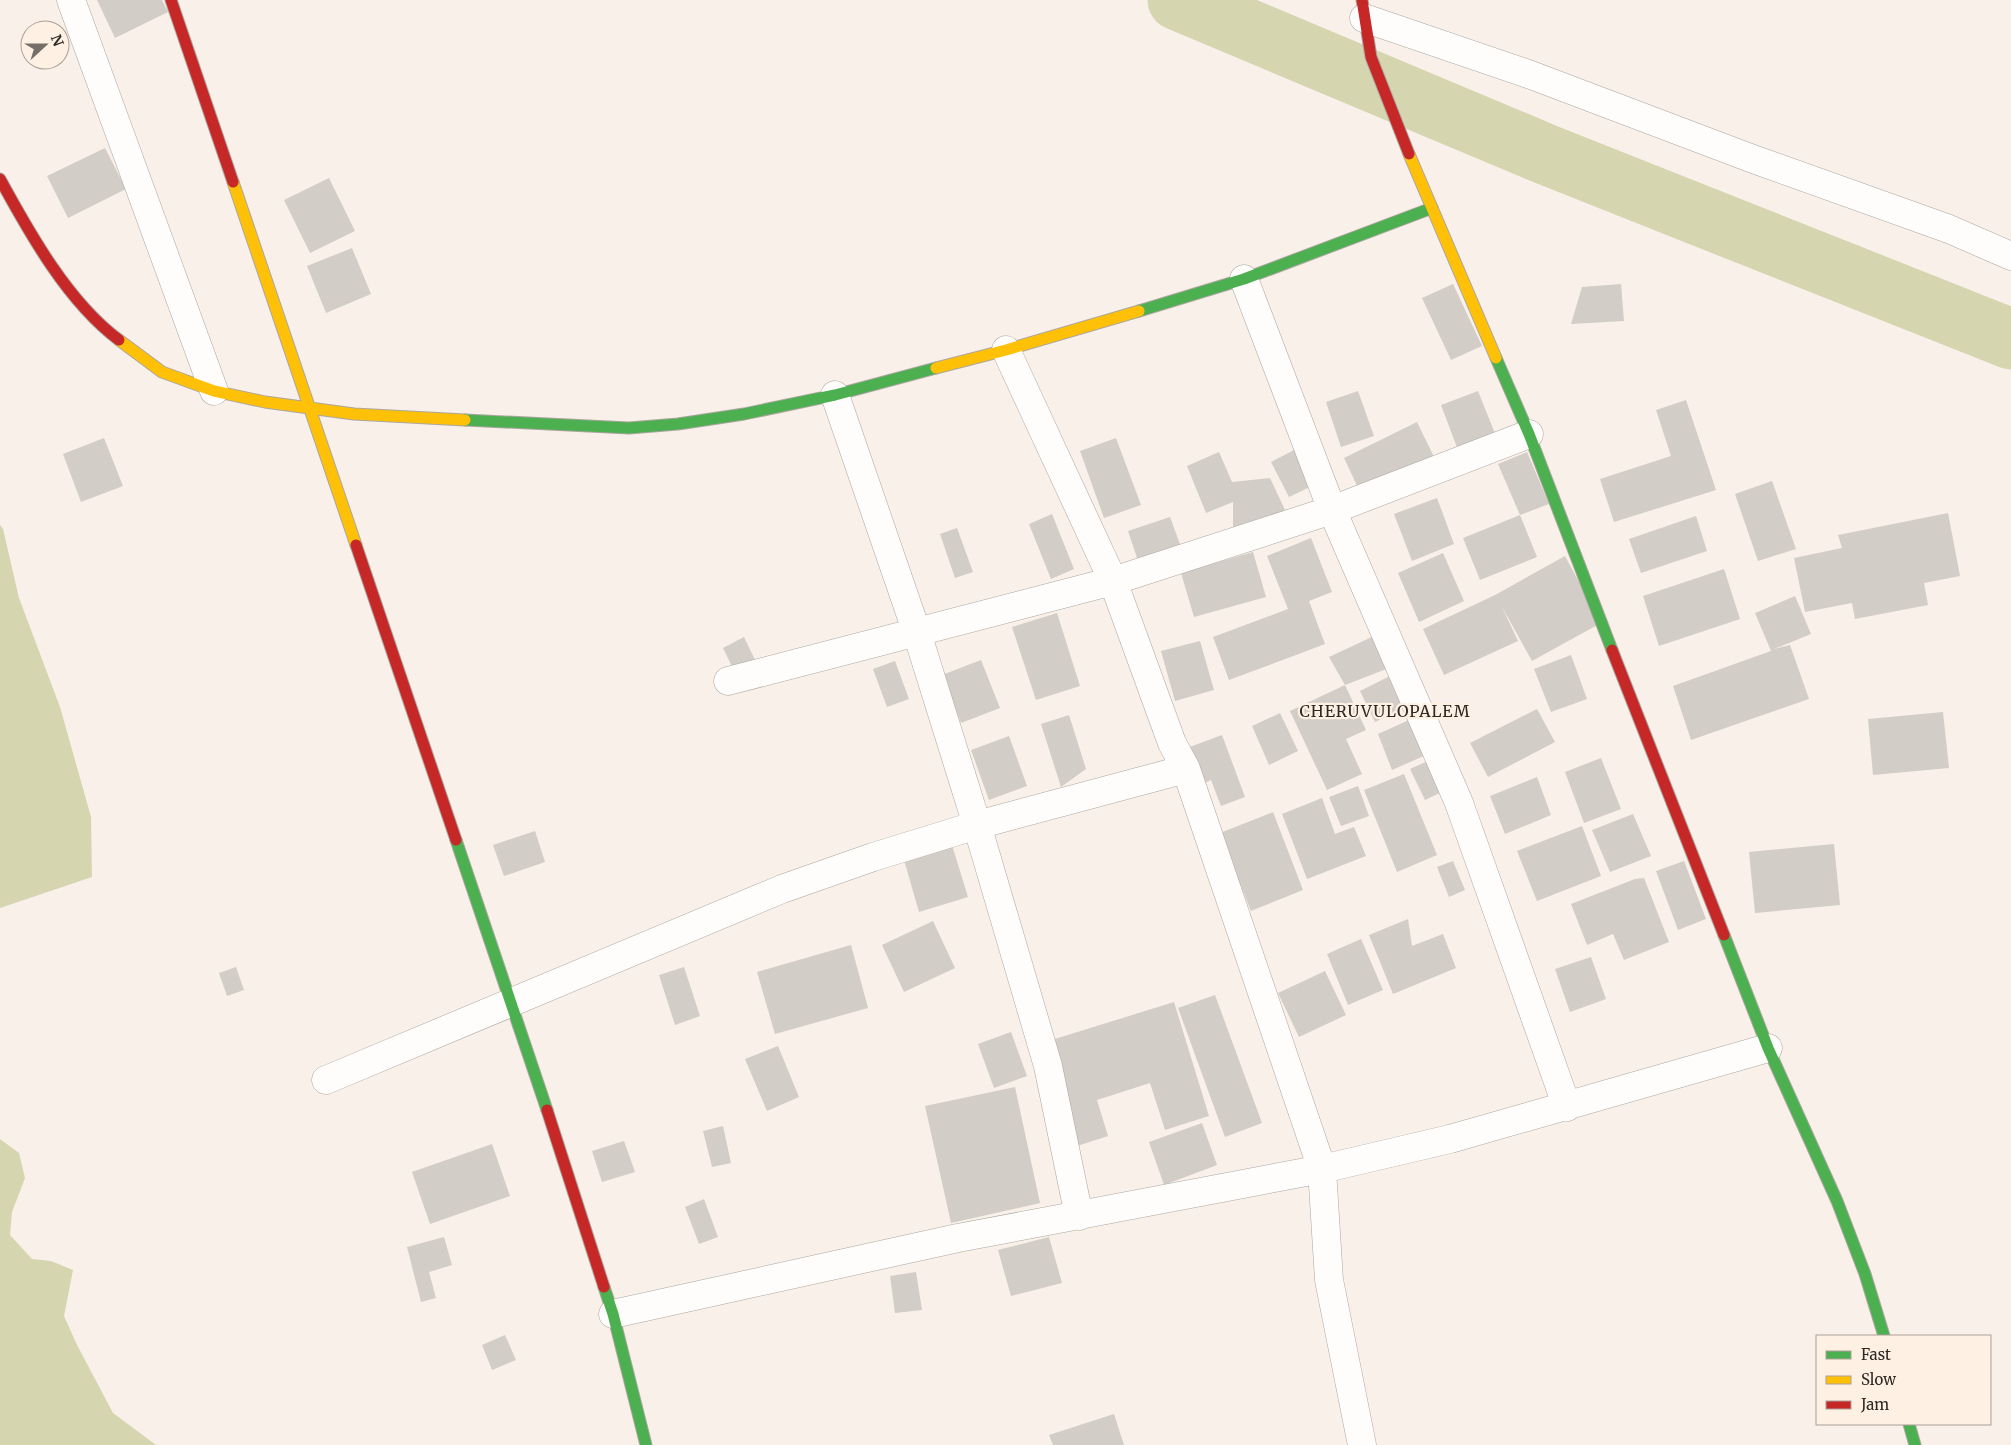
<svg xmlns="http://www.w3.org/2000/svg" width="2011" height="1445" font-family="Merriweather,serif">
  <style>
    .water { fill: #d5d5b0 }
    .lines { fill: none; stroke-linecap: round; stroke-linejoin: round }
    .river { stroke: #d5d5b0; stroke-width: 61 }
    .building { fill: #d2cdc6 }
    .street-casing { stroke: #aca6a0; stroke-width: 29 }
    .fast-casing { stroke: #aca6a0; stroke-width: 13 }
    .slow-casing { stroke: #aca6a0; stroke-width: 13 }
    .jam-casing { stroke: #aca6a0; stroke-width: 13 }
    .street { stroke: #fefdfc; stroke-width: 28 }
    .fast { stroke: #4caf50; stroke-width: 11 }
    .slow { stroke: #ffc107; stroke-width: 11 }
    .jam { stroke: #c62828; stroke-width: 11 }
    .labels { text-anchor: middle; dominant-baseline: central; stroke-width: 4.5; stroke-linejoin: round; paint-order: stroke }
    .quarter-label { font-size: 16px; letter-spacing: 1px; fill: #2e2924; stroke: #fef0e3 }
  </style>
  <rect width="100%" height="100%" fill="#f8f0e9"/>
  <!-- water -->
  <path class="water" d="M0,525l3,4 16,69 41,109 31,110 1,60 -92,31z
    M0,1139l19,14 6,25 -13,34 -2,23 22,24 19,2 22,9 -9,46 13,29 36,68 43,32h-156z"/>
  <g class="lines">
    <!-- river -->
    <path class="river" d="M1178,0l367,154 466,185"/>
  </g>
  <!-- building -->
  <path class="building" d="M97,0h65l6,12 -53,26z
    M105,148l21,41 -58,29 -21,-42z
    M329,178l26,53 -45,22 -26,-53z
    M352,248l19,46 -45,19 -19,-47z
    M1453,284l29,62 -31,14 -29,-62z
    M1621,284l3,37 -53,3 11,-37z
    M1358,391l16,45 -33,11 -15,-45z
    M1478,391l18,45 -38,14 -17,-45z
    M1686,400l30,90 -102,32 -14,-43 71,-23 -15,-46z
    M1417,422l17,35 -74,35 -16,-34z
    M104,438l19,48 -42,16 -18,-48z
    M1116,438l25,67 -37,13 -24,-67z
    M1296,449l18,36 -25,12 -18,-35z
    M1219,452l13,30 38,-4 15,32 -52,20v-28l-27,11 -19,-47z
    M1527,452l22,52 -29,11 -22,-51z
    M1772,481l24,68 -38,12 -23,-67z
    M1437,498l17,46 -42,17 -18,-47z
    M1948,513l12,63 -36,7 4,22 -73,14 -3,-16 -47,9 -11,-54 48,-10 -4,-13z
    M1052,514l22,55 -23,10 -22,-55z
    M1520,515l17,42 -57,23 -17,-42z
    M1696,516l11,35 -66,22 -12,-34z
    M1170,517l11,30 -43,14 -10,-30z
    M957,528l16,44 -18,6 -15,-44z
    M1311,538l21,54 -23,9 16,43 -96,36 -16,-43 75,-28 -21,-53z
    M1253,552l13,45 -72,20 -13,-44z
    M1443,553l21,48 -45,21 -21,-49z
    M1565,556l36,67 -69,38 -31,-56 17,36 -74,34 -21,-46 72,-34z
    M1724,569l16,50 -81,27 -16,-50z
    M1795,596l16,38 -37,15 16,-4 19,54 -118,41 -18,-54 98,-35 -16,-38z
    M1057,613l23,73 -44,14 -24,-73z
    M1374,636l15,32 -44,17 -16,-28z
    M744,637l11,23 -21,11 -11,-23z
    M1200,641l14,49 -39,11 -14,-50z
    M1571,655l16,44 -36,13 -17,-43z
    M981,660l19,48 -39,15 -19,-48z
    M895,661l14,38 -22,8 -14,-38z
    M1394,674l15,31 -34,17 -15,-31z
    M1345,685l21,45 -20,9 16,35 -35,16 -37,-79z
    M1537,709l18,33 -67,35 -18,-34z
    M1943,712l6,56 -76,7 -5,-56z
    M1280,713l18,38 -29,14 -17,-39z
    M1069,715l17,54 -25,18 -20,-63z
    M1420,715l15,36 -43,19 -14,-36z
    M1222,735l23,62 -24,9 -10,-26 -10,5 -14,-37z
    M1009,736l18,50 -38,14 -18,-50z
    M1601,758l20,51 -37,14 -19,-51z
    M1430,760l14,31 -19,9 -15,-31z
    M1404,774l33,81 -40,17 -33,-82z
    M1537,777l14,38 -46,19 -15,-38z
    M1358,786l11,30 -28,10 -12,-29z
    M1322,798l13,36 19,-7 12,29 -59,23 -25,-65z
    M1273,812l30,78 -52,21 -31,-78z
    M1633,814l18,42 -41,16 -18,-42z
    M1582,826l19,50 -64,25 -20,-50z
    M535,831l10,31 -41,14 -11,-31z
    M1834,844l6,61 -85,8 -6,-61z
    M952,845l16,52 -49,15 -15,-52z
    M1453,861l12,29 -16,7 -12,-30z
    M1684,861l22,58 -28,11 -22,-59z
    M1644,878l25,64 -45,18 -11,-26 -26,11 -16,-41 64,-25z
    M1408,919l4,27 31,-12 13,34 -63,26 -24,-59z
    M933,921l22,47 -51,24 -22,-47z
    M1361,939l22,51 -35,15 -21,-51z
    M851,945l17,63 -93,26 -18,-62z
    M1591,957l15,42 -36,13 -15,-43z
    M236,967l8,23 -17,6 -8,-23z
    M684,967l16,49 -25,9 -16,-50z
    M1325,971l21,44 -47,22 -21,-44z
    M1215,995l47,128 -37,14 -47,-129z
    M1174,1002l35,114 -44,14 -15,-47 -53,17 11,36 -34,11 -32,-104z
    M1011,1032l16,44 -33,12 -16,-44z
    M778,1046l21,51 -32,14 -22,-52z
    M1015,1087l25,116 -89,20 -26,-117z
    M1202,1123l15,42 -53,20 -15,-43z
    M723,1126l8,37 -19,4 -9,-36z
    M624,1141l11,31 -33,10 -10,-31z
    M492,1144l18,52 -80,28 -18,-52z
    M704,1199l14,38 -19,7 -14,-37z
    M444,1237l8,28 -23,7 7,26 -15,4 -14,-55z
    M1049,1237l13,46 -51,13 -13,-46z
    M916,1272l6,38 -27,3 -5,-37z
    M505,1335l11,25 -24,10 -10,-25z
    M1114,1414l10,31h-71l-4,-10z"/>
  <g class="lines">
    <!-- street casing -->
    <g class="street-casing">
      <path id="street" d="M71,0l143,391
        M1364,18l167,57 222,84 196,70 62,27
        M1244,279l88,231 127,293 108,304
        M1006,350l107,231 59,162 14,26 136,400 7,111 33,165
        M835,395l82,238 60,192 71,241 31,150
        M728,681l385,-100 219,-71 197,-76
        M326,1080l456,-191 91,-32 104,-32 209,-56
        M613,1314l345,-76 364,-69 128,-30 318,-91"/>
    </g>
    <!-- fast casing -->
    <g class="fast-casing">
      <path id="fast" d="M1139,311l105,-32 188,-71
        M1496,358l33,76 83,216
        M465,420l164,8 49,-4 66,-10 91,-19 101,-27
        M456,840l91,270
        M1724,935l44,113 69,153 28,73 19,62
        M604,1287l9,27 33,131
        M1909,1424l6,21"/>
    </g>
    <!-- slow casing -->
    <g class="slow-casing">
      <path id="slow" d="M1409,154l87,204
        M233,182l123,363
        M119,340l43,32 52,19 51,11 89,12 111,6
        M936,368l70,-18 133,-39"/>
    </g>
    <!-- jam casing -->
    <g class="jam-casing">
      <path id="jam" d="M171,0l62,182
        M1362,0l9,57 38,97
        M0,179c30,55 68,123 119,161
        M356,545l100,295
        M1612,650l112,285
        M547,1110l57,177"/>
    </g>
    <!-- street -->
    <use href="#street" class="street"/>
    <!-- fast -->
    <use href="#fast" class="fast"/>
    <!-- slow -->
    <use href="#slow" class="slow"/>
    <!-- jam -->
    <use href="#jam" class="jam"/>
  </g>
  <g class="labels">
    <!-- quarter labels -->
    <g class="quarter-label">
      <text x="1385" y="711">CHERUVULOPALEM</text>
    </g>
  </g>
  <!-- legend -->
  <rect x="1816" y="1335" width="175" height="90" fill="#fef0e3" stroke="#aba097"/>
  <rect x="1826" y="1351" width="25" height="8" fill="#4caf50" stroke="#aba097"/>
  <text x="1861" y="1360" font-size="15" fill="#2e2924">Fast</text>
  <rect x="1826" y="1376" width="25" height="8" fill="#ffc107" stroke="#aba097"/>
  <text x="1861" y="1385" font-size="15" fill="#2e2924">Slow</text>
  <rect x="1826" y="1401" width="25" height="8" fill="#c62828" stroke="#aba097"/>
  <text x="1861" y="1410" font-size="15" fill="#2e2924">Jam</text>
  <!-- north arrow -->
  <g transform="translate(45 45) rotate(69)"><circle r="24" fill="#fef0e3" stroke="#aba097"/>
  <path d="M0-4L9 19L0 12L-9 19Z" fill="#756f69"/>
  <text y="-8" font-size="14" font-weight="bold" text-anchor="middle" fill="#2e2924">N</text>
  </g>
</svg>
